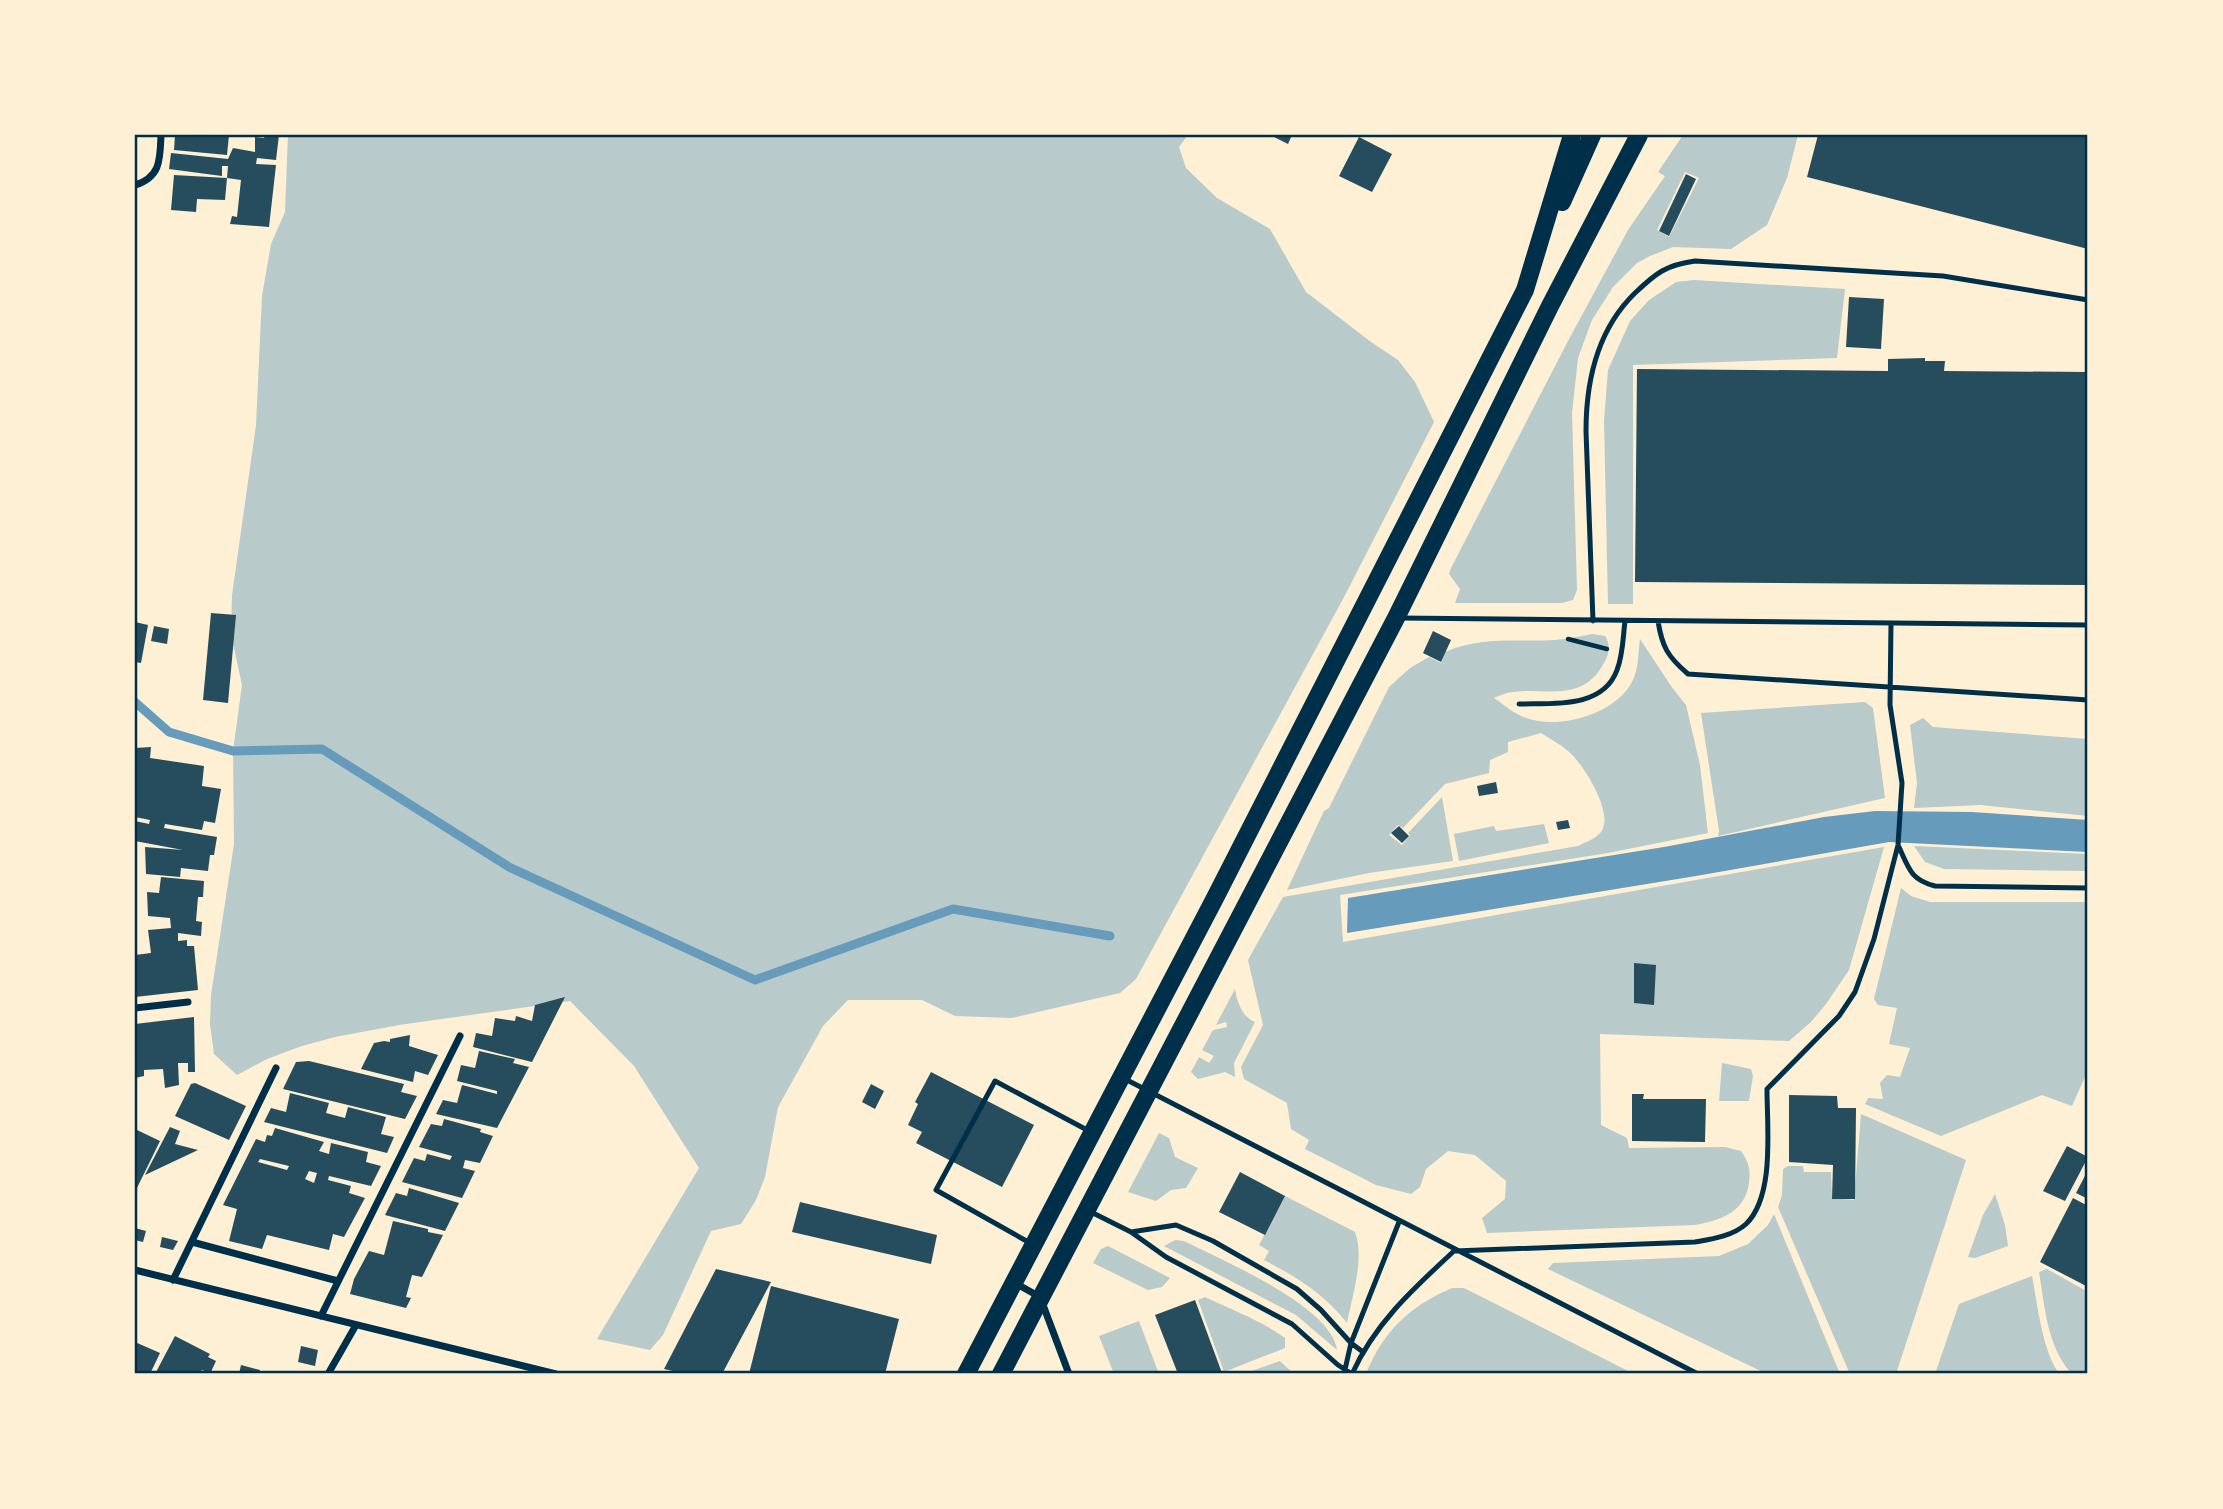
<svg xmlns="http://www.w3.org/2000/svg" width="2223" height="1509" font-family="'Space Grotesk',sans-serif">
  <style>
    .green { fill: #b9caca; fill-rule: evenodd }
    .water { fill: #669bbc }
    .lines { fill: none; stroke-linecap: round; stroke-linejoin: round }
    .stream { stroke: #669bbc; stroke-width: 9 }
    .building { fill: #264d5e; fill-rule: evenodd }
    .path { stroke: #003049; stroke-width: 4.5 }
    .service { stroke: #003049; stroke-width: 5 }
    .minor { stroke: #003049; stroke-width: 7 }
    .primary { stroke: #003049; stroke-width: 18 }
    .neatline { fill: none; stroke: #003049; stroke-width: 2.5 }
  </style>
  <rect width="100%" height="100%" fill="#fdf0d5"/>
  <!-- green -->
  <path class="green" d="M288,135h900l-9,12 7,21 31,30 53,31 36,63 65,50 27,18 17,22 19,40 -91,177 -207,380 -16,14 -108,25 -57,-2 -33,-16h-74l-25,26 -45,81 -13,70 -9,23 -15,24 -30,7 -48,104 -13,15 -53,-11 102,-171 -65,-102 -64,-65 -171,24 -64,12 -33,9 -35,13 -30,16 -23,-21 -4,-30 1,-29 23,-151 -1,-93 9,-66 -11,-51 1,-39 24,-170 6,-129 9,-52 14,-32z
    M1683,135h115l-11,43 -20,47 -36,24 -58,-2 -23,9 -13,7 -24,24 -21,33 -14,38 -6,55 5,177 -4,10 -11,3h-107l5,-14 -11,-15 2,-6 117,-227 60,-111 37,-54 -7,-4zM1685,172l14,6 -30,59 -12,-7z
    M1694,280l151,9 -8,69 -204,7v239h-25l-4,-183 4,-51 22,-49 19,-21 27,-18z
    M1593,634l12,2c6,9 4,18 -1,27 -27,49 -73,15 -110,35 9,6 18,14 27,18 33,16 94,-1 111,-34 7,-13 6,-29 8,-43l31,47 15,19 14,60 8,68 -100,20 -268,42 3,47 541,-95 -35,123 -23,34 -15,18 -22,19 -189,-7 1,91 26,13 2,10 96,-1 16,4c7,10 10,18 8,31 -3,30 -29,39 -55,43l-207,8 -5,-15 23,-19 1,-18 -31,-26 -27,-4 -22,18 -6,18 -9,7 -35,-9 -71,-36 4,-9 -18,-11 -4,-26 -43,-24 -3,-12 22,-42 -15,-65 35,-63 295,-51c8,-4 17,-7 23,-14 14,-18 -18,-69 -33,-81 -8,-7 -18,-12 -27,-18l-33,9v10l-18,8 -1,13 -44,11 -42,44 -5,-3 -9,10 13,10 8,-10 -2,-2 34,-36 11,64 -84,12 -82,17 37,-79 5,-3 60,-121 21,-19 19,-11 12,6 4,-11c36,-16 72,-10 110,-12 12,-1 25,-4 38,-6z
    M1865,702l8,6 12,90 -167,38 1,-5 -18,-118z
    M1923,718l10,9 155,12v77l-108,-11 -66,3 3,-25 -7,-58z
    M1544,824l5,19 -90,18 -5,-27 40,-8 2,5z
    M1914,846l174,8v17l-144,-2 -19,-7z
    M1901,888l10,8 19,6h158v168l-16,36 -30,-11 -101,41 -76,-32 3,-6 15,1 -3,-16 7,-8 13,2 10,-29 -21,-4 8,-36 -19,-3 -4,-6z
    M1235,989c2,13 7,28 20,33l-21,41 1,14 -10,-5 -27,7 -7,-7 8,-15 10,6 5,-7 -12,-6 11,-20 14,-3 -1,-5 -10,3z
    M1722,1063l29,6 2,7 -4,25h-30z
    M1861,1114l105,46 -70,214h-46l-72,-167 4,-12 1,-26 5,-3h15l1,6h27l1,26 22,2z
    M1159,1133l10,5 6,19 23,11 -12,20 -15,2 -15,11 -28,-9z
    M1995,1194l10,31 3,21 -33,12 -7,-1 15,-42z
    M1285,1196l70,36c10,27 -3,64 -8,91 -23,-29 -50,-46 -83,-63l5,-9 -10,-6z
    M1774,1214l66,160h-73l-219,-105 5,-6 166,-7 29,-12 20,-19z
    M1175,1240l9,1c37,19 148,65 153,109l-41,-35 -132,-69z
    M1108,1246l62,32 -8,9 -14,3 -55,-27 8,-14z
    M2047,1269l41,23v82l-17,-1c-24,-27 -26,-66 -32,-101z
    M2032,1276c5,25 11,80 28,98h-125l24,-70z
    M1452,1288h12l168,85 -266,1c17,-43 44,-68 86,-86z
    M1205,1297c27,13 55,23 80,41v10l-61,24 -26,-72z
    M1139,1321l20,53h-45l-15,-38z
    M1280,1361l14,13h-51z"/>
  <!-- water -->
  <path class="water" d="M1875,811l97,1 116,8v32l-199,-10 -193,34 -349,57 1,-35 316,-51 160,-30z"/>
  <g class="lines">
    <!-- stream -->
    <path class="stream" d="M135,702l34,30 64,19 89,-2 187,118 246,113 198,-71 157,27"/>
  </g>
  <!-- building -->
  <path class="building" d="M175,135h54l-2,20 -53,-5z
    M265,135h14l-3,25 -19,-2 -1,6 20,1 -7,62 -39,-3 2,-8 5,1 4,-37 -14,-2 1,-12h-6v10l-53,-7 2,-16 57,6 5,-11 22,4v-15l9,1z
    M1270,135h22l-4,9z
    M1818,135h270v114l-281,-72z
    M1359,137l33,17 -20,38 -33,-16z
    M1686,174l10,5 -27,57 -10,-5z
    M174,175l53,3 -2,22 -28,-1 -1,13 -25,-2z
    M1849,297l35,2 -3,50 -35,-2z
    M1925,358v3h20l-1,10 144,1v213l-453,-3 2,-213 251,2v-12z
    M211,613l25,2 -8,88 -25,-3z
    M135,622l13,3 -7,38 -6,-1z
    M154,626l15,3 -2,15 -16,-3z
    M1433,631l18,9 -10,22 -18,-9z
    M151,747l-1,11 54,8 -2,20 19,3 -6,34 -11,-2 -2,9 -49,-8 12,2 -1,4 53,9 -3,18h-4l-2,16 -27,-3 -1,9 -34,-3 -1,-27 38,3 -48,-9v-20l14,3 1,-4 -15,-3v-69z
    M1496,782l2,11 -19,3 -2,-10z
    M1568,820l2,8 -12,2 -2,-8z
    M1399,826l10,10 -7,7 -11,-10z
    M161,877l43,4 -1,16h-5l-2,24 6,1 -1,14 -23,-3v8l9,-1v6h7l4,44 -63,7v-42l16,-2 -3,-23 23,-2 -1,-10 -22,-2 -1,-24 12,1z
    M1634,963l22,2 -2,40 -20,-2z
    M565,997l-33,65 -59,-15 3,-14 16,3 3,-18 20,3 1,-5 16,5 3,-16z
    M194,1017l1,55h-7v-9h-10l1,22 -14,3 -2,-19 -19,1v6l-9,2v-54z
    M410,1035l-1,11 29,9 -10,20 -13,-4 -2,11 -52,-13 13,-26 10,-2 6,1v-3z
    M479,1051l36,8 -2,4 16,4 -32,61 -61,-14 7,-14 14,3 5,-18 35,9v-3l-40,-10 4,-16 14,3z
    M309,1061l95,23 -3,8 16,4 -12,23 -122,-30 13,-27z
    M931,1072l103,53 -32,62 -86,-44 6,-11 -14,-7 10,-21 -3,-2z
    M195,1083l51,23 -17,34 -54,-24 16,-32z
    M871,1084l13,7 -9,18 -13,-7z
    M290,1093l39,10 -3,10 19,5 3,-11 38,10 -5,17 13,3 -7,16 -123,-31 7,-14 15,4z
    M1632,1094h12l-1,5h63l-1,43 -73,-1z
    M1789,1095l48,1 1,12h18l-1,91h-23l1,-34 -44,-3z
    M444,1119l37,10 -1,3 13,4 -13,27 -15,-3 -2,8 12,3 -13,27 -60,-16 12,-24 11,3 2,-7 23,6 2,-4 -33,-9 12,-23 11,2z
    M170,1127l10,4 -5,13 23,6 -53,25z
    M275,1128l49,14 -5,9 10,3 2,-11 37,9 -2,10 15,4 -10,20 -42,-10 -1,4 23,6 -2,7 16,5 -21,39 -11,-3 -4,16 -62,-15 -5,14 -33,-8 8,-32 -14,-4 33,-66 9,3 2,-7 5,1zM260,1159l29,7 -2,4 -29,-8zM309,1171l8,2 -3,10 -9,-4z
    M135,1129l25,12 -25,51z
    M2067,1146l21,11 -23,44 -22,-10z
    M2088,1170v29l-12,-6z
    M1240,1172l45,24 -20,39 -46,-23z
    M409,1188l50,15 -14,28 -60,-16 11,-22 11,3z
    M2073,1198l15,8v81l-48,-25z
    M800,1202l137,33 -6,29 -139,-32z
    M393,1221l35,8v3l15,3 -21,42 -10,-2 -6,22 5,1 -5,10 -56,-14 4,-15 15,-28 15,4z
    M135,1228l11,3 -3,11 -8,-2z
    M162,1237l16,4 -5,9 -13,-3z
    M716,1269l55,13 -49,92h-36l-22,-5z
    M771,1286l128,33 -14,55h-136z
    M1195,1300l27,73 -4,1h-40l-23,-59z
    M175,1336l35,18 -2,3 8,4 -6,13 -8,-4 -3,4h-44z
    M135,1342l25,11 -10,21h-15z
    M301,1346l17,4 -3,16 -17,-4z
    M241,1365l19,5 -1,4h-20z"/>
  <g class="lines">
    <!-- path -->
    <path class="path" d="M1568,639l39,10"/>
    <!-- service -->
    <path class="service" d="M1399,618l689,7
      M1593,621l-7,-190c0,-52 12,-102 49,-138 21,-20 31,-28 60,-32l248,15 145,24
      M1658,621c4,26 10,36 30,53l400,26
      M1519,704c33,-1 84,5 98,-34 6,-15 6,-33 8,-49
      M1899,847c10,22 12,33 36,39l153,2
      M1125,1079l573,295
      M1089,1211l42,21 35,25 126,67 46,41 14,9
      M1131,1232l45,-7 37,16 84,48 24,21 30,33 12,9
      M1030,1243l-94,-53 59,-109 94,50
      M1344,1374l7,-31 48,-121
      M1352,1374c23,-51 62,-86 102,-123l241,-9c17,-3 38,-6 51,-18 29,-28 21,-96 21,-135l72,-73 16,-24 19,-53 24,-94 4,-62 -12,-78 1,-82"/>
    <!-- minor -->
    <path class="minor" d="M135,185c26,-8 25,-26 26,-50
      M135,1008l53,-6
      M192,1242l146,39
      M135,1270l421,104
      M173,1280l103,-212
      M1015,1283l25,14 29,77
      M321,1316l139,-280
      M328,1374l28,-49"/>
    <!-- primary -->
    <path class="primary" d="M1562,202l30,-67
      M966,1374l249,-476 310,-608 47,-155
      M1001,1374l395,-756 154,-312 89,-171"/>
  </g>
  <!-- border -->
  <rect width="2223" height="1509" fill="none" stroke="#fdf0d5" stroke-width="273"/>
  <rect x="136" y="136" width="1950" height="1236" class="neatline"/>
</svg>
